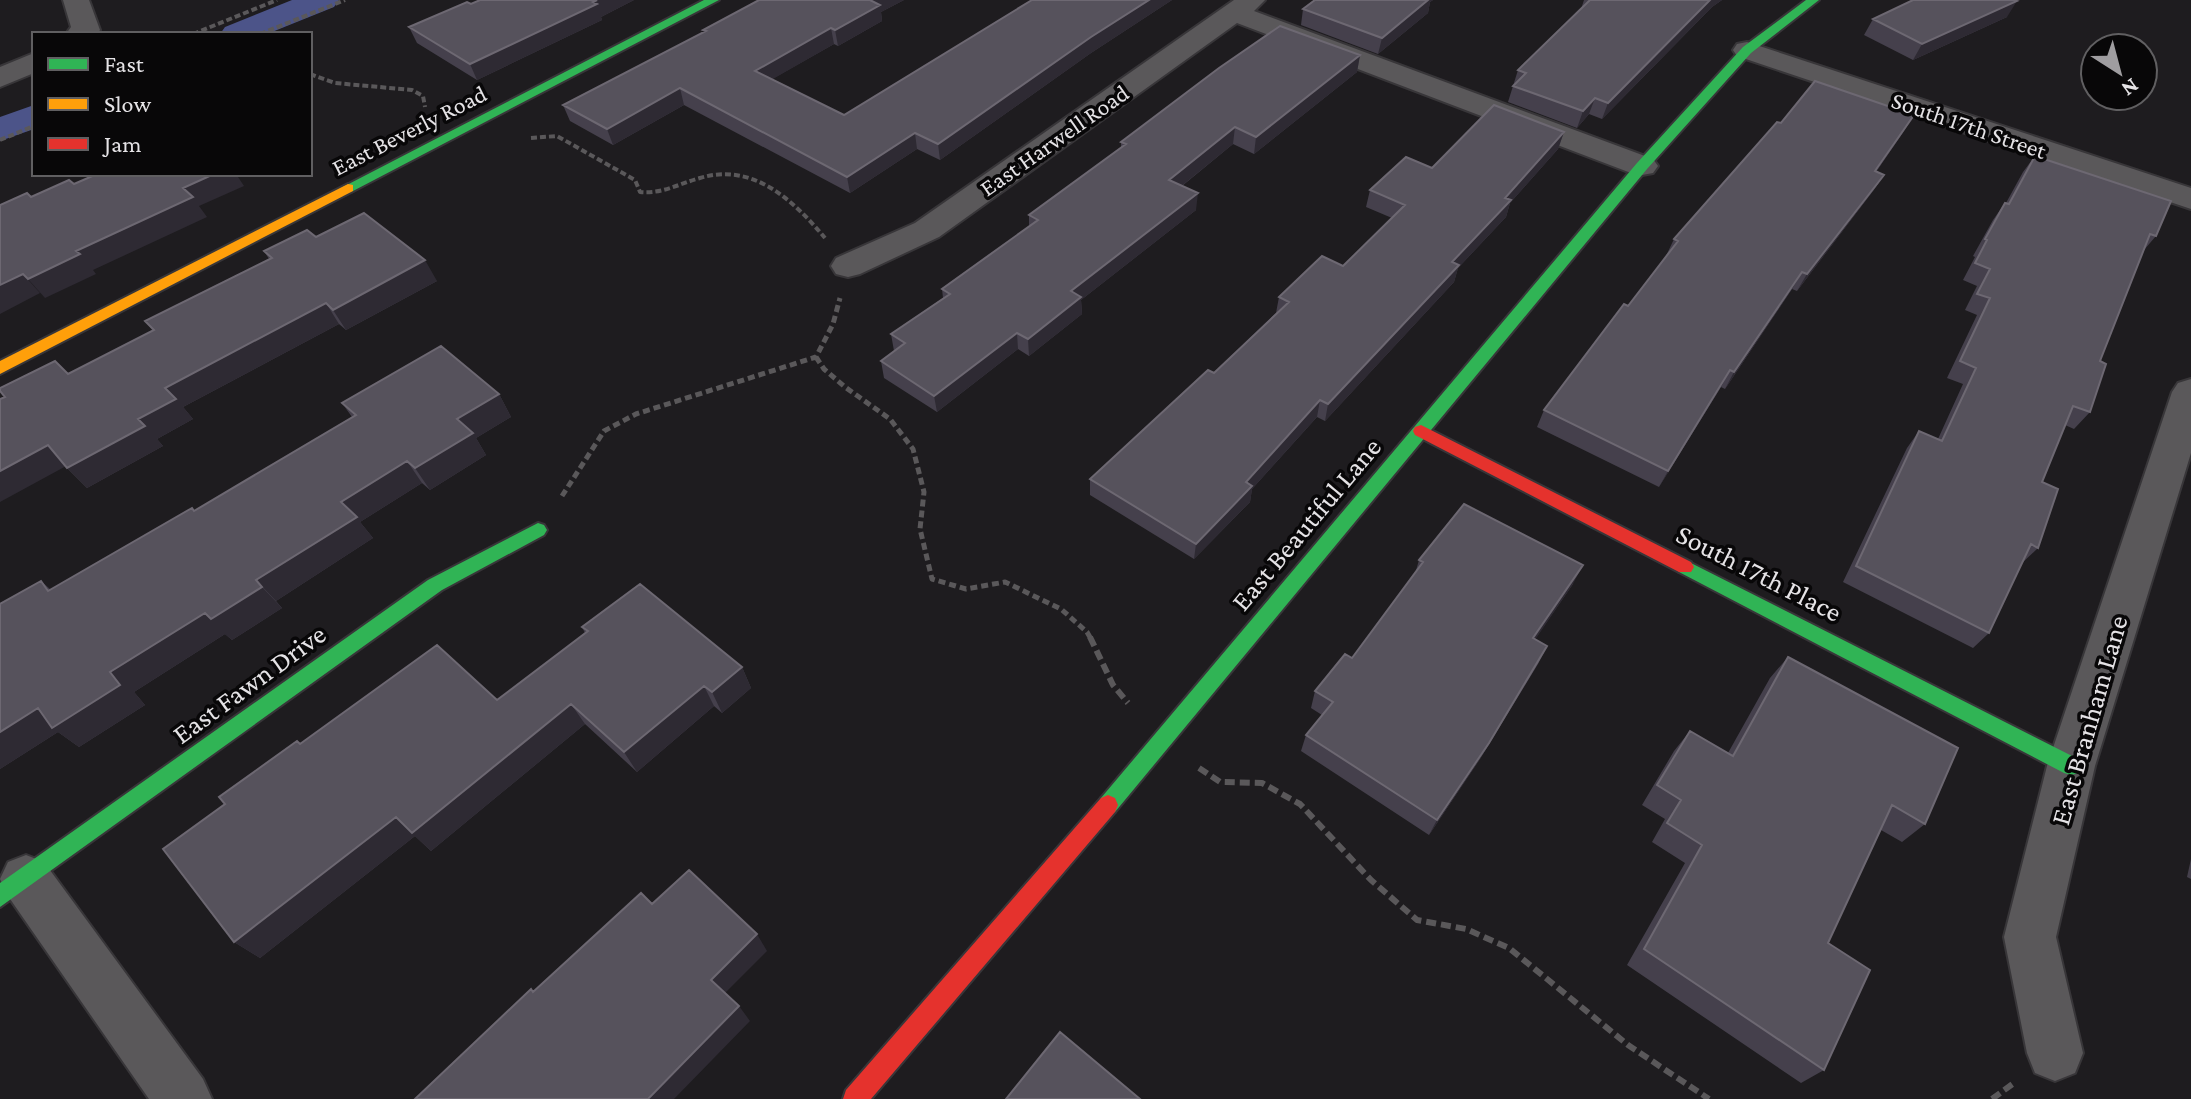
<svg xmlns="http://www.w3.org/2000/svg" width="2191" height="1099" font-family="'Crimson Pro',serif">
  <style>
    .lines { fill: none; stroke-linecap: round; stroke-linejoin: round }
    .canal { fill: #4c5489; fill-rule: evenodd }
    .street-casing { stroke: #383639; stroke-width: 4 }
    .fast-casing { stroke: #383639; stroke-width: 4 }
    .slow-casing { stroke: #383639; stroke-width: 4 }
    .jam-casing { stroke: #383639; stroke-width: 4 }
    .path-far2 { stroke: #5a585a; stroke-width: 4; stroke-dasharray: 6 3; stroke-linecap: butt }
    .path-far1 { stroke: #5a585a; stroke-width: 5; stroke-dasharray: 7 4; stroke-linecap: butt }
    .path { stroke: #5a585a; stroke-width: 6; stroke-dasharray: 10 5; stroke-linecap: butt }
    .street { fill: #5a585a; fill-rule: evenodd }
    .fast { fill: #30b455; fill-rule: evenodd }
    .slow { fill: #ff9f0a; fill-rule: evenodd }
    .jam { fill: #e5322d; fill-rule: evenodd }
    .wall { fill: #45404c }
    .shaded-wall { fill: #2e2a33 }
    .building { fill: #56525c; stroke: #6d6872; stroke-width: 2 }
    .labels { text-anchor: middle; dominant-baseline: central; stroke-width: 7; stroke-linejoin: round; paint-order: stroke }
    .far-street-label { font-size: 24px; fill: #e5e3e6; stroke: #080708 }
    .street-label { font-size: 28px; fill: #e5e3e6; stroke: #080708 }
  </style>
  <rect width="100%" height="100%" fill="#1e1c1f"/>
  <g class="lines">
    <!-- canal -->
    <path class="canal" d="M292,0h47l-5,7 -67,27h-47l5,-7z
      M34,105v24l-34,12v-24z"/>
    <!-- street casing -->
    <g class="street-casing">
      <path id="street" d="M63,0h26l11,30 -3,4h-31l5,-7z
        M1234,0h31l-11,11 399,148 5,7 -5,7 -11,2 -11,-2 -394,-150 -298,214 -79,37 -12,3 -12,-3 -5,-8 5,-8 79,-35z
        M1747,42l444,146v21l-454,-153 -4,-6 4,-6z
        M34,53v20l-34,14v-20z
        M2191,379v74l-96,313 -39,171 27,116 -8,20 -20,8 -20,-8 -8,-20 -23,-116 43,-171 125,-374 6,-9z
        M26,855l18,7 159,217 9,20h-63l-141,-203 -8,-17 8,-17z"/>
    </g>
    <!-- fast casing -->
    <g class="fast-casing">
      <path id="fast" d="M704,0h15l-366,191 -5,1 -7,-4z
        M1806,0h13l-68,53 -104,116 -532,643 -7,3 -7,-3 -3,-7 3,-7 536,-635 106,-116z
        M538,523l6,2 3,5 -3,5 -102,55 -442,317v-24l428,-303z
        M1685,560l393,199 3,7 -3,7 -7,2 -7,-2 -385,-201 -3,-5 3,-5z"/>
    </g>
    <!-- slow casing -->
    <g class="slow-casing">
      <path id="slow" d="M348,184l5,1v6l-353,183v-13z"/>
    </g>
    <!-- jam casing -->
    <g class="jam-casing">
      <path id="jam" d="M1421,425l270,137 3,5 -3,5h-12l-264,-137 -2,-4 2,-4z
        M1108,795l7,3 3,7 -3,7 -244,287h-28l3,-9 255,-292z"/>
    </g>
    <!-- path-far2 -->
    <path class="path-far2" d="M193,34l84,-34
      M260,34l85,-34
      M310,74l25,9 77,7 11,6 2,11
      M531,138l26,-2 78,44 5,12c23,2 38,-8 60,-14 53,-16 93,22 125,60
      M0,140l34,-14"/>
    <!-- path-far1 -->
    <path class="path-far1" d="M816,357l8,12 21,18 45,32 23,30 11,43 -4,37 12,50 34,10 39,-7 56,27 26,23 4,7
      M562,496l42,-65 32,-17 180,-57 17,-33 7,-26"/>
    <!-- path -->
    <path class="path" d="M1090,637l23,48 15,18
      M1199,768l21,14 42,1 38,21 71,76 46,40 49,9 43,19 119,97 81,54
      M1992,1099l22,-16"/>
    <!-- street -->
    <use href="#street" class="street"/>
    <!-- fast -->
    <use href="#fast" class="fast"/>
    <!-- slow -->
    <use href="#slow" class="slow"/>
    <!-- jam -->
    <use href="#jam" class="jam"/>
  </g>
  <!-- wall -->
  <path class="wall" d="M480,0h154l-33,17 1,3 -125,60 -60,-37 -8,-16z
    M759,0h145l-23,12 1,9 -44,25 -4,-2 -62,35 72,36 188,-115h140l-81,53 -151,107 -23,-11 -67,44 -166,-88 -71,40 -43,-24 -7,-16 141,-73 -1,-2z
    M1315,0h118l-3,2 -2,11 -50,41 -77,-29 2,-16z
    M1584,0h138l-10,7 -110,112 -13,-5 -12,14 -69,-26 10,-32 63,-61z
    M2007,17l-94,43 -49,-25 9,-16z
    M1360,55l-3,17 -103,82 -21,-10 -51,42 14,24 -115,90 1,14 -53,42 -11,-7 -81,63 -53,-34 -3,-17 13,-10 -3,-17 52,-36 -1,-9 87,-62v-12l92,-67v-6z
    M1781,123l123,8 -28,41 8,3 -11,16 -76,100 -5,-2 -67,100 -4,-2 -62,100 -122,-60 7,-17 84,-104 38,-50 8,-17z
    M1564,132l-6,17 -48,54 -4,14 -48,51 -4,14 -129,139 -8,-4 -65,72 -2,13 -56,57 -104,-64v-16l124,-106 62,-60 3,-16 64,-31 49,-48 -26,-11 4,-17 62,-22z
    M2035,156l121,80 -12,14 -44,111 -10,51 -16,17 -9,-4 -23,57 -4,66 -16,15 -33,70 -16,15 -130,-66 64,-134 12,-17 19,8 25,-55 -16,-6 30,-63 -12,-5 12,-24 -14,-6 12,-23 -2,-1 20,-36 12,-17h1l17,-31z
    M316,237l121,44 -91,49 -7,-6 -156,83 10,12 -36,20 6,7 -76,42 -20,-20 -62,-71 63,-23 85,-43 -8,-10 124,-62 -5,-8z
    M499,394l12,23 -35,21 10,17 -56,35 -8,-7 -62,39 13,16 -97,63 6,7 -50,32 -7,-6 -91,58 11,13 -66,42 -21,-15 -58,37v-165l41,-23 10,9 143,-79 158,-94 -10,-14z
    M1419,560l154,24 -38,55 12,7 -9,18 -58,95 -51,76 -128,-84 5,-16 16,-20 -11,-7 4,-17 37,-33 63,-84z
    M582,627l160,40 9,21 -29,25 -8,-7 -77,66 -52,-48 -154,127 -16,-15 -155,122 -26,-16 -9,-138 76,-60 196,-44 88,-67z
    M1788,657l137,167 -23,18 -21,-12 -53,113 -4,127 -23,13 -174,-118 58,-102 -33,-21 13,-23 -23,-14 32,-54 16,-20 38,22 42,-75z
    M2191,859v20l-4,-2z"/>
  <!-- shaded-wall -->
  <path class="shaded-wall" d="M597,0h37l-33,17 1,3 -125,60 -7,-16z
    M870,0h34l-23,12 1,9 -44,25 -3,-16z
    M1149,0h23l-81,53 -151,107 -2,-16 153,-107z
    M1422,0h11l-3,2 -2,11 -50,41 4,-16z
    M1710,0h12l-10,7 -110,112 6,-16z
    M2017,1l-10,16 -94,43 9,-16z
    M831,28l3,16 -75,43 -4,-16z
    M1360,55l-3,17 -103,82 2,-17z
    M680,88l4,17 -71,40 -6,-16z
    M1595,98l-6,16 -12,14 6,-17z
    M1914,115l-10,16 -39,57 10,-17z
    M1235,127l-2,17 -65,53 1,-17z
    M1564,132l-6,17 -48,54 -4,14 -48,51 -4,14 -129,139 3,-17 124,-142 53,-64z
    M915,133l2,16 -67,44 -3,-16z
    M214,174h22l8,12 -45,20 8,11 -114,53 3,4 -51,24 -17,-19 155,-91z
    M1884,175l-11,16 -76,100 10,-17z
    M1198,193l-2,17 -115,90 1,14 -53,42 -1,-17 43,-48z
    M425,260l12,21 -91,49 -13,-20z
    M1802,272l-10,17 -67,100 9,-17z
    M23,274l17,19 -40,21v-29z
    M326,303l13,21 -156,83 10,12 -36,20 6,7 -76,42 -20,-20 71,-49 27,-31z
    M1017,333l1,16 -81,63 -3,-16z
    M1730,370l-9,17 -62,100 9,-16z
    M499,394l12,23 -35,21 10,17 -56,35 -15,-22 42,-49z
    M1320,400l-3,17 -65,72 -2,13 -56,57 2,-15 50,-62z
    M48,445l20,20 -68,37v-31z
    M407,461l15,22 -62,39 13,16 -97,63 -20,-21 85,-78z
    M1583,565l-10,19 -49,72 9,-18z
    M262,587l20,21 -50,32 -7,-6 -91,58 11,13 -66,42 -21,-15 -58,37v-37l38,-24 72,-36 95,-59z
    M1547,646l-67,113 -51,76 8,-15z
    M742,667l9,21 -29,25 -10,-21z
    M704,686l10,20 -77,66 -13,-20z
    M571,704l14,20 -154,127 -16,-15 -155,122 -26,-16 162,-125z
    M757,934l10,17 -44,44 -12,-15z
    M739,1006l11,15 -76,78h-26z"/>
  <!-- building -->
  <path class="building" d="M480,0h117l-4,2 4,2 -127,60 -61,-37 58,-25 4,2z
    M759,0h111l10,5 -45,25 -4,-2 -76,43 89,44 188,-115h117l-58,37 -153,107 -23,-11 -68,44 -167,-89 -73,41 -44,-24 143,-74 -3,-1z
    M1315,0h113l-46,38 -79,-29z
    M1590,0h120l-102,103 -13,-5 -12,13 -70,-25 13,-13 -8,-3z
    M1913,0h101l3,1 -95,43 -49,-25z
    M1280,26l80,29 -104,82 -21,-10 -66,53 29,13 -127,98 10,6 -53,42 -11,-6 -83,63 -53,-35 24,-18 -14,-9 59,-40 -8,-5 96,-69 -9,-5 97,-71 -5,-2 98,-74z
    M1815,81l99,34 -39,56 9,4 -77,99 -5,-2 -68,100 -4,-2 -62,101 -124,-61 80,-106 4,2 50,-65 -4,-2 103,-117 4,1z
    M1494,105l70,27 -59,66 6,2 -59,62 7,3 -131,139 -8,-4 -74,82 6,4 -56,58 -106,-65 118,-109 6,3 75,-71 -10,-5 43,-41 21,10 62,-61 -35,-15 36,-33 26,11z
    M2035,156l136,45 -15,35 -6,-2 -50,127 6,3 -16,48 -17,-6 -31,76 16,7 -20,59 -7,-4 -42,89 -133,-67 63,-135 23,10 34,-73 -16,-7 30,-63 -13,-4 13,-25 -15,-6 12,-23 -2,-1 20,-36 4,1z
    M97,174h117l-31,14 10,9 -117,54 4,3 -52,25 -5,-5 -23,11v-80l27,-12 4,4 38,-17 5,4z
    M364,213l61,47 -92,50 -7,-7 -161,85 11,11 -38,20 7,7 -78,42 -19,-23 -48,26v-72l5,-2 -5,-6v-3l55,-27 13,13 86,-44 -9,-9 127,-63 -8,-7 43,-21 9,7z
    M441,346l58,48 -42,25 16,14 -58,35 -8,-7 -66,41 16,15 -101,63 6,7 -51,32 -6,-6 -95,59 10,13 -68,43 -14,-20 -38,24v-128l41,-23 7,10 144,-83 2,3 162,-96 -14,-12z
    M1464,504l119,61 -50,73 14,8 -58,97 -52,77 -131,-85 27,-33 -18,-11 30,-37 7,4 71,-96 -4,-2z
    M640,584l102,83 -30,25 -8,-6 -80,66 -53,-48 -159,129 -16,-16 -162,125 -71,-93 62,-45 -6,-7 78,-56 3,3 137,-99 60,55 91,-69 -6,-4z
    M1788,657l170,91 -33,76 -33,-19 -64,138 42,27 -46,100 -180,-121 58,-104 -35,-22 14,-23 -24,-15 33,-54 43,25z
    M689,870l68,64 -46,46 28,26 -91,93h-233l116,-110 2,3 108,-99 11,11z
    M1060,1032l80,67h-134z"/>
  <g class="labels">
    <!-- far-street labels -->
    <g class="far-street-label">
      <text transform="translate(1969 125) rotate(19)">South 17th Street</text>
      <text transform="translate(409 130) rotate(-27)">East Beverly Road</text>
      <text transform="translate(1054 140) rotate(-35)">East Harwell Road</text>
    </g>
    <!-- street labels -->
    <g class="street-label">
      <text transform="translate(1306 524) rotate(-50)">East Beautiful Lane</text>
      <text transform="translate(1759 573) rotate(27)">South 17th Place</text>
      <text transform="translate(249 684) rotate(-36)">East Fawn Drive</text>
      <text transform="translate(2089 720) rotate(-74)">East Branham Lane</text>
    </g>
  </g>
  <!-- legend -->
  <rect x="32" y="32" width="280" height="144" fill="#080708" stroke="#605f61" stroke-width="2"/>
  <rect x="48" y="58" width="40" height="12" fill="#30b455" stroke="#605f61" stroke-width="2"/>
  <text x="104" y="72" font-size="24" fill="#e5e3e6">Fast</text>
  <rect x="48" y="98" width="40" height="12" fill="#ff9f0a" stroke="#605f61" stroke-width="2"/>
  <text x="104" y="112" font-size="24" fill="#e5e3e6">Slow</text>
  <rect x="48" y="138" width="40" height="12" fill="#e5322d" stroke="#605f61" stroke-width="2"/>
  <text x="104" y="152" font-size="24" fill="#e5e3e6">Jam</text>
  <!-- north arrow -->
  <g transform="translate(2119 72) rotate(144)"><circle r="38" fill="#080708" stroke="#605f61" stroke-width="2"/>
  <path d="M0-6L14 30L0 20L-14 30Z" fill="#9f9da0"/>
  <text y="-12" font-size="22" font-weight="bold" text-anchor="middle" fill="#e5e3e6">N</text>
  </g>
</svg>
